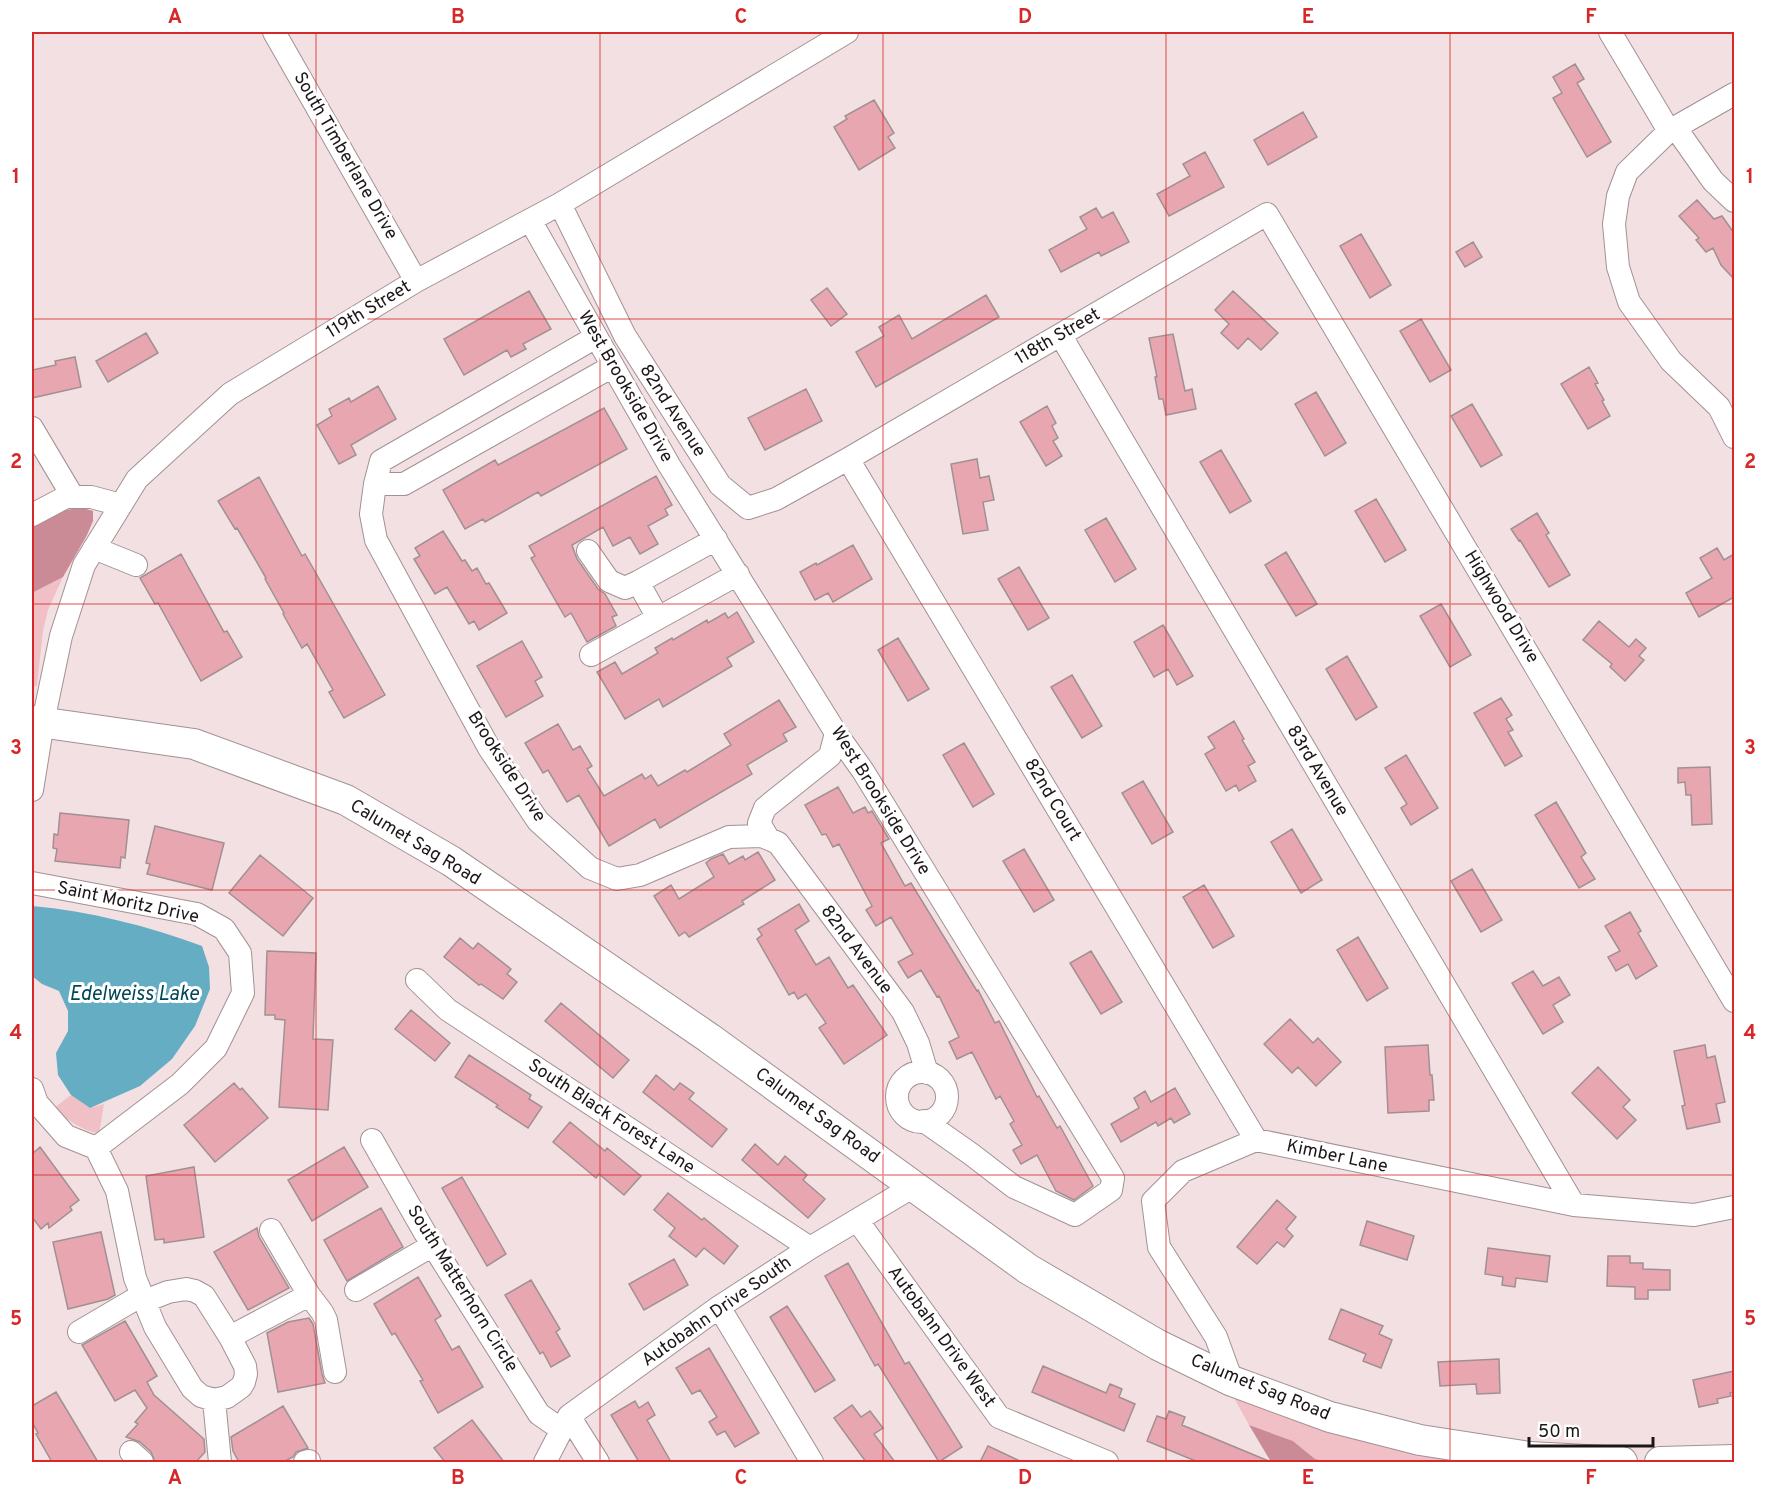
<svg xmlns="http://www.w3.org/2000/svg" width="1766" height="1494" font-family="Overpass,sans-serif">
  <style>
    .green { fill: #f1bfc6 }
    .forest { fill: #cb8b96 }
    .water { fill: #64adc2 }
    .building { fill: #e8a6b1; stroke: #a19092; stroke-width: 1.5 }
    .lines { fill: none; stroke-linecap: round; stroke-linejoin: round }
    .minor-casing { stroke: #a29193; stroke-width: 24 }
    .major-casing { stroke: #a29193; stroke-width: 32 }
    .minor { stroke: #fff; stroke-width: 22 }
    .major { stroke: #fff; stroke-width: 30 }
    .grid { fill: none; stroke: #d62828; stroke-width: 1.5; stroke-opacity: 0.55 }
    .labels { text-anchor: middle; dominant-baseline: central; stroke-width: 6; stroke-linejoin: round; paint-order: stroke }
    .street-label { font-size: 18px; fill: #1c1617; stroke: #fff }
    .water-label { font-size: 20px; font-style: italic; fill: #014756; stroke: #fff }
    .neatline { fill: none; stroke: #d62828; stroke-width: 2 }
    .grid-label { font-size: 20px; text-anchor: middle; font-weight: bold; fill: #d62828 }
  </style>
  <rect width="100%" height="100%" fill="#f3e0e3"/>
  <!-- green -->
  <path class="green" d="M63,577l-15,33 -5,21 -6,54 -5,4v-96z
    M71,1095l19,13 14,-4 -5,30c-19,-5 -31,-13 -45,-26z
    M1233,1396l247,66h-149l-16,-3 -22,-18 -44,-16z"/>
  <!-- forest -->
  <path class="forest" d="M83,508l10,3v10l-6,14 -24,42 -31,16v-66l32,-17z
    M1249,1425l44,16 22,18 16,3h-60z"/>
  <!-- water -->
  <path class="water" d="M32,906c57,5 116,20 170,40l7,21 1,22 -15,37 -23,33 -32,27 -50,22 -19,-13 -13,-20 -2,-22 12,-22v-20l-9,-20 -17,-7 -10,-8z"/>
  <!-- building -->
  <path class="building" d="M1575,64l9,15 -7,4 34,59 -24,15 -34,-59 9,-5 -9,-16z
    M874,100l20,33 -6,4 7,11 -36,22 -25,-43 13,-8 -2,-3z
    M1303,112l14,25 -49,28 -14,-25z
    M1205,152l19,35 -55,29 -12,-22 33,-18 -7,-12z
    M1697,200l17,19 8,-3 12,17v46l-13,-14 -8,-17 -7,4 -10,-12 3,-2 -20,-22z
    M1096,208l6,10 11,-6 16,30 -28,14 -2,-4 -38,20 -12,-22 38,-21 -7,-12z
    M1361,234l30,51 -21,13 -30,-52z
    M1473,242l9,15 -17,10 -9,-15z
    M827,288l20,26 -16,12 -20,-26z
    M529,291l22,38 -28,15 3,5 -15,8 -4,-7 -43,25 -20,-36z
    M1233,291l45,42 -17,17 -13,-12 -10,11 -17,-16 8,-9 -14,-14z
    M986,295l13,22 -123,70 -20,-35 28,-16 -5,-9 20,-12 13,24z
    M1421,319l30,51 -21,12 -30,-51z
    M146,333l12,20 -50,29 -12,-21z
    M1173,334l12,57 7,-2 4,20 -30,6 -3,-16h-4l-4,-22h2l-8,-39z
    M75,357l6,30 -49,11v-28l24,-5 -1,-4z
    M1589,367l9,16 -3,1 9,16 -2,1 8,15 -22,13 -27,-45z
    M378,386l18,33 -45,26 5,10 -17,9 -22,-39 15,-9 -3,-7 20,-11 2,4z
    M806,389l16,32 -57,29 -17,-32z
    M1316,392l30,51 -21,13 -30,-52z
    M1472,404l30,51 -21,12 -30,-51z
    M1047,406l9,17 -4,3 6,12 -5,3 9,15 -16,10 -26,-44z
    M604,408l23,41 -86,47 -3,-4 -53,30 -2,-3 -18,10 -22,-39 52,-30 3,5z
    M1221,450l30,51 -21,12 -30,-51z
    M977,459l3,19 9,-2 5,24 -11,2 5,28 -25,4 -12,-70z
    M656,476l16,29 -7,4 3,6 -20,11 10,18 -18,10 -10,-17 -17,9 -10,-19 -31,18 5,14 21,30 7,5 12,21 -5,2 4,9 -29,16 -16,-29 -6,4 -34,-59 4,-2 -6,-10z
    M259,477l43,79 3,-2 80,141 -41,23 -15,-26 4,-2 -26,-46 -5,4 -19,-34 1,-1 -19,-34 1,-1 -29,-50 -2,1 -17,-28z
    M1376,499l30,51 -21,12 -30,-51z
    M1537,513l12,20 -3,2 24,40 -21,12 -29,-47 -1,1 -8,-12z
    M1106,518l30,51 -21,13 -30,-52z
    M443,531l19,30 3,-1 7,11 5,-3 9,16 3,-1 18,30 -28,17 -5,-9 -5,3 -22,-37 -12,7 -21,-35 6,-3 -5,-8z
    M853,545l19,34 -39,23 -5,-9 -13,7 -15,-28 16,-9 1,2z
    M1717,548l7,12 10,-6v43l-35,20 -13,-24 26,-15 -12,-20z
    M1286,552l31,52 -21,12 -31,-51z
    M181,554l43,78 3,-1 15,26 -41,24 -43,-78 -3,1 -15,-26z
    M1019,567l30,51 -21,12 -30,-51z
    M1441,604l30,51 -21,12 -30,-51z
    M737,612l17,30 -27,16 5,8 -69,41 -4,-8 -34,20 -28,-47 18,-10 7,12 36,-21 -3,-5 17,-10 1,2 34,-20 1,3 17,-10 3,5z
    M1599,621l30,26 7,-8 10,9 -7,8 5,4 -19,21 -15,-14 2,-3 -29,-24z
    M1163,625l30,51 -16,9 -9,-16 -14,8 -20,-35z
    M898,638l31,51 -21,12 -30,-51z
    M522,641l20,36 -7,4 8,15 -37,21 -29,-51z
    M1347,656l30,51 -21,13 -30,-51z
    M1072,675l30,51 -20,12 -31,-51z
    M1501,698l11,17 -6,4 7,11 -5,2 14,24 -17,10 -31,-53z
    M779,700l17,27 -13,7 4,7 -40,24 5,9 -92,54 -5,-9 -46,27 -30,-51 -12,7 -19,-32 -5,3 -18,-30 33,-19 15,26 7,-4 12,20 -5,3 17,27 38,-22 3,5 6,-4 7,11 27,-16 2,2 44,-27 -7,-11z
    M1234,721l10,18 -2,1 13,22 -7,4 8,15 -17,10 -3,-6 -10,6 -21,-37 10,-6 -7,-11z
    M964,743l30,51 -21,13 -30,-52z
    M1406,755l32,53 -27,17 -10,-17 6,-4 -22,-36z
    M1710,767l2,57 -20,1 -1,-30h-5l-1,-13 -7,1v-15z
    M1143,781l30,51 -21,12 -30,-51z
    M838,787l15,26 12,-6 3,6 4,-2 17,28 -8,4 24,43 6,-3 66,108 1,-1 17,33 4,-2 38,76 2,-1 18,32 3,-2 33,60 -19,14 -18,-9 -19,-36 -16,9 -8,-14 9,-5 -12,-21 4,-3 -14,-25 -4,3 -24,-47 -15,7 -8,-17 10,-5 -20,-41 -2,1 -16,-27 -13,8 -10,-16 15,-8 -22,-37 -15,9 -10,-16 6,-4 -33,-62 -6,3 -7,-13 -4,1 -17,-30z
    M1556,802l30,51 -5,4 14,22 -16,9 -44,-73z
    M60,813l69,7 -4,38 -4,-1 -1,11 -65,-7 2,-12 -4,-1 1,-14 4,1z
    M155,826l69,17 -12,47 -65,-16 3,-10 -4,-1z
    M1292,829l30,51 -21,13 -30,-51z
    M1024,849l30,51 -20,12 -31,-51z
    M758,852l17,28 -33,21 2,3 -55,33 -4,-5 -6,4 -25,-40 17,-11 8,14 35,-22 -8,-14 5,-4 12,-5 6,10 14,-8 2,4z
    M260,855l53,43 -30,38 -54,-43z
    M1472,869l30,51 -21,12 -30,-51z
    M1204,885l30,51 -21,12 -30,-51z
    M799,904l10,17 -14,9 21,35 13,-8 19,31 5,-3 34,50 -43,29 -25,-36 7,-5 -20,-29 -8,5 -4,-7 -5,3 -32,-56 5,-4 -4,-6z
    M1630,912l11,19 -3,2 19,33 -21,13 -8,-15 -12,7 -8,-14 12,-6 -15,-25z
    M1358,937l30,51 -21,13 -30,-51z
    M460,938l13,11 5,-6 33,26 -4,5 10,8 -14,17 -22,-15 -2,1 -35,-28z
    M267,951l49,2 -3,86 20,1 -5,70 -49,-3 6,-87 -10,-1v-4h-10z
    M1091,951l31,51 -21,12 -31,-51z
    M1533,971l10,15 16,-9 11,18 -17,10 10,17 -20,12 -31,-51z
    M561,1003l68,57 -16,18 -68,-57z
    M411,1010l39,33 -15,18 -40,-32z
    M1290,1019l23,24 5,-5 23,24 -25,24 -18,-19 -6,6 -28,-29z
    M1428,1045l2,30h2l2,25h-5v11l-41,2 -3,-66z
    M1705,1045l2,13 8,-2 10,46 -9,2 4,18 -33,7 -5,-23 3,-1 -11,-54z
    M469,1055l62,40 -2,4 13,8 -14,21 -32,-21 2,-2 -43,-28z
    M1598,1067l32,33 -7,7 13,13 -19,19 -45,-46z
    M656,1075l18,15 6,-7 14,10 -5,6 38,30 -15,18 -69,-55z
    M234,1083l6,7 2,-2 26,30 -53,44 -31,-37z
    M1175,1088l15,26 -16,9 -3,-5 -13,8 -2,-4 -35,20 -10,-18 28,-16 -5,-10 11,-7 6,11z
    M570,1122l35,29 2,-3 34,28 -17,19 -25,-21 -3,4 -43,-36z
    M755,1144l23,21 7,-9 22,19 -4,5 22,19 -17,19 -66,-58z
    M40,1147l39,53 -9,7 2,3 -23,18 -1,-5 -7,6 -9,-12v-63z
    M344,1147l24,40 -56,34 -24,-41z
    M194,1167l10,70 -40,6v-4l-9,1 -9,-64z
    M462,1177l44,77 -19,12 -45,-78z
    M668,1193l34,27 2,-2 34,28 -14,18 -20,-16 -8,9 -27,-21 6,-8 -21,-18z
    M1277,1200l19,17 -10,12 7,7 -9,11 -7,-5 -20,22 -20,-17z
    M381,1208l22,39 -56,34 -23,-41z
    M1367,1221l47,15 -7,24 -47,-15z
    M257,1228l2,9 30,51 -41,22 -34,-58z
    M101,1232l14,63 -7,4 -40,10 -15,-67z
    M1488,1248l62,8 -3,26 -31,-4 -1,9 -13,-2 1,-8 -18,-3z
    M1608,1256h22v7h13v6l27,1v20h-22v9h-13v-12l-28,-1z
    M674,1259l14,26 -44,25 -15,-26z
    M848,1263l57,101 4,-2 53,85 -23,15 -61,-98 -3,2 -50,-90z
    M418,1277l23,39 -6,4 17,30 7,-4 24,41 -45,26 -18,-32 3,-1 -28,-47 -3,2 -18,-31z
    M531,1280l29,49 -4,3 14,24 -19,11 -8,-15 -3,2 -35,-59z
    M787,1306l48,74 -20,12 -45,-75z
    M1341,1309l42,17 -4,8 13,6 -11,28 -18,-7 3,-7 -37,-15z
    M309,1318l4,6 9,50 3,9 -47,9 -11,-59 21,-11z
    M125,1321l32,55 -10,6 7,13 50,44 1,13 -9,10h-41l-4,-10 -11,-10 -14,-5 12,-13 -3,-2 12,-14 -12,-18 -20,11 -33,-56z
    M709,1348l50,85 -24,14 -10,-16 -8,4 -8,-13 8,-5 -17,-27 -8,4 -16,-26z
    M1499,1359l1,34 -23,1 -1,-10 -36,2 -2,-24z
    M1043,1366l63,27 4,-9 12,5 -3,8 16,7 -11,27 -92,-39z
    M1734,1371v21l-4,1 1,3 -14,3 1,4 -19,4 -6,-27z
    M56,1392l42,70h-46l-16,-28 2,-1 -6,-11v-16z
    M635,1401l4,7 9,-6 7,13 -8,5 24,42h-32l-28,-47z
    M852,1405l9,12 9,-6 13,17 -9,6 21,28h-29l-32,-44z
    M283,1406l25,42 -12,4 -3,5 -10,5h-44l-6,-11 -2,-14z
    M1169,1411l16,6 -3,8 89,37h-73l-51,-21 10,-25 9,3z
    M472,1420l32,42h-59l-11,-14z
    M988,1446l34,16h-42z"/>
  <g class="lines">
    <!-- minor casing -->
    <g class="minor-casing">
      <path id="minor" d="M274,32l142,249
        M1610,32l59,99
        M1734,94l-65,37 -42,41 -9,24 -4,28 4,43 11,35 42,59 48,46 15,30
        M1675,127l38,54 21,20
        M560,204l65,132 95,149 28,23 28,-9 72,-40 419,-245 467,787
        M530,220l139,245 167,268 27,38 250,407 -2,12 -36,25 -61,-28 -43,-33 -47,-33
        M1061,336l513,869
        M596,337l-215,124 -6,23 -4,30 5,26 113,208 49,73 52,47 27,11 23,-4 89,-38 33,-1 16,7 125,169 15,31 9,30
        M32,428l41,69
        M848,459l408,681
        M375,484h29l209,-118
        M32,515l34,-18h25l30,8
        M94,548l42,17
        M588,551l21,30 16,7 13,-6 78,-43
        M638,582l20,36
        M591,655l147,-81
        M32,790l11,-68 18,-86 23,-71 53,-86 93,-85 186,-113 144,-77 287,-172
        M768,838l-9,-15 6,-15 65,-52 6,-23
        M32,883l165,31 27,15 16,24 3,40 -27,55 -36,36 -84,64
        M417,980l31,30 362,238
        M897 1097a25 25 0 1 1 50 0a25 25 0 1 1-50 0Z
        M32,1089l5,14 29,33 30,12 21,43 18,87 20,49 37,61 9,8 13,4 13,-3 14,-10 3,-5 2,-8 -1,-8 -15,-29 -26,-41 -9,-5 -9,-2 -18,3 -23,9
        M372,1140l53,93 114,181 23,16
        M857,1220l142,197 108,45
        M271,1230l38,65
        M356,1290l77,-45
        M719,1307l93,155
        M79,1332l63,-37
        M230,1337l79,-42 13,17 4,8 9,52
        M1232,1381l-16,-44 -57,-90 -6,-46 30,-30 73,-31 318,65 120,10 40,-8
        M214,1400l6,62
        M569,1416l29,46
        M131,1452l11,10
        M305,1462l4,-1
        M545,1462l24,-46 150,-109 91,-59 104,-62"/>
    </g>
    <!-- major casing -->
    <g class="major-casing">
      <path id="major" d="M32,721l162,23 152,56 105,61 258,177 319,231 130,76 74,36 98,36 90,23 110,17 92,5
        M1660,1462l74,-2"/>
    </g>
    <!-- minor -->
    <use href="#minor" class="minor"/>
    <!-- major -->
    <use href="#major" class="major"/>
  </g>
  <!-- grid -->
  <path class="grid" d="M316,32v1430M600,32v1430M883,32v1430M1166,32v1430M1450,32v1430M32,319h1702M32,604h1702M32,890h1702M32,1175h1702"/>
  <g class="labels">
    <!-- street labels -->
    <g class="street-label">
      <text transform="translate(345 156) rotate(60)">South Timberlane Drive</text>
      <text transform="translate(369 310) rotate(-31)">119th Street</text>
      <text transform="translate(1058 337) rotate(-30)">118th Street</text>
      <text transform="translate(625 387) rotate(60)">West Brookside Drive</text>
      <text transform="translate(672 411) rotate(57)">82nd Avenue</text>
      <text transform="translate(1501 607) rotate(59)">Highwood Drive</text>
      <text transform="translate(506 767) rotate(57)">Brookside Drive</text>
      <text transform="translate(1317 771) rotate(59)">83rd Avenue</text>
      <text transform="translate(1052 800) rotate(59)">82nd Court</text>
      <text transform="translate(880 801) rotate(58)">West Brookside Drive</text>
      <text transform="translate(415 843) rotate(31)">Calumet Sag Road</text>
      <text transform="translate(128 903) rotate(12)">Saint Moritz Drive</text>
      <text transform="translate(856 950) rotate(53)">82nd Avenue</text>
      <text transform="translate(817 1116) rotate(36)">Calumet Sag Road</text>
      <text transform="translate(611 1117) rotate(33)">South Black Forest Lane</text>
      <text transform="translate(1337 1157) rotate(12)">Kimber Lane</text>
      <text transform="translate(462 1289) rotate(58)">South Matterhorn Circle</text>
      <text transform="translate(717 1312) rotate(-35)">Autobahn Drive South</text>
      <text transform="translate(941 1337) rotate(54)">Autobahn Drive West</text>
      <text transform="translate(1260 1388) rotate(22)">Calumet Sag Road</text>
    </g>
    <!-- water labels -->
    <g class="water-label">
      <text x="134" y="995">Edelweiss Lake</text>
    </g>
  </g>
  <!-- border -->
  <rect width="1766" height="1494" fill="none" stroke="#ffffff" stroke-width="66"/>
  <!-- scale -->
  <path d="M1529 1437v9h124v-9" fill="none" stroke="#1c1617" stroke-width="3"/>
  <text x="1538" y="1437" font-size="18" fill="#1c1617" stroke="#ffffff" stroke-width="4.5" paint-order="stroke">50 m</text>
  <rect x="33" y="33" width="1700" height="1428" class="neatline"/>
  <g class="grid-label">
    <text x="175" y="23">A</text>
    <text x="458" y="23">B</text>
    <text x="741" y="23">C</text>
    <text x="1025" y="23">D</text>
    <text x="1308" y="23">E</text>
    <text x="1591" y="23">F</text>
    <text x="16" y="183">1</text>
    <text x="1750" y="183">1</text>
    <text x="16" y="468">2</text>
    <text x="1750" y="468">2</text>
    <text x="16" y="754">3</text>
    <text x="1750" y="754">3</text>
    <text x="16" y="1039">4</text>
    <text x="1750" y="1039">4</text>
    <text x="16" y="1325">5</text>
    <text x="1750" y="1325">5</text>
    <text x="175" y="1484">A</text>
    <text x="458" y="1484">B</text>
    <text x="741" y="1484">C</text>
    <text x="1025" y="1484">D</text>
    <text x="1308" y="1484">E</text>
    <text x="1591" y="1484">F</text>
  </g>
</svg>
